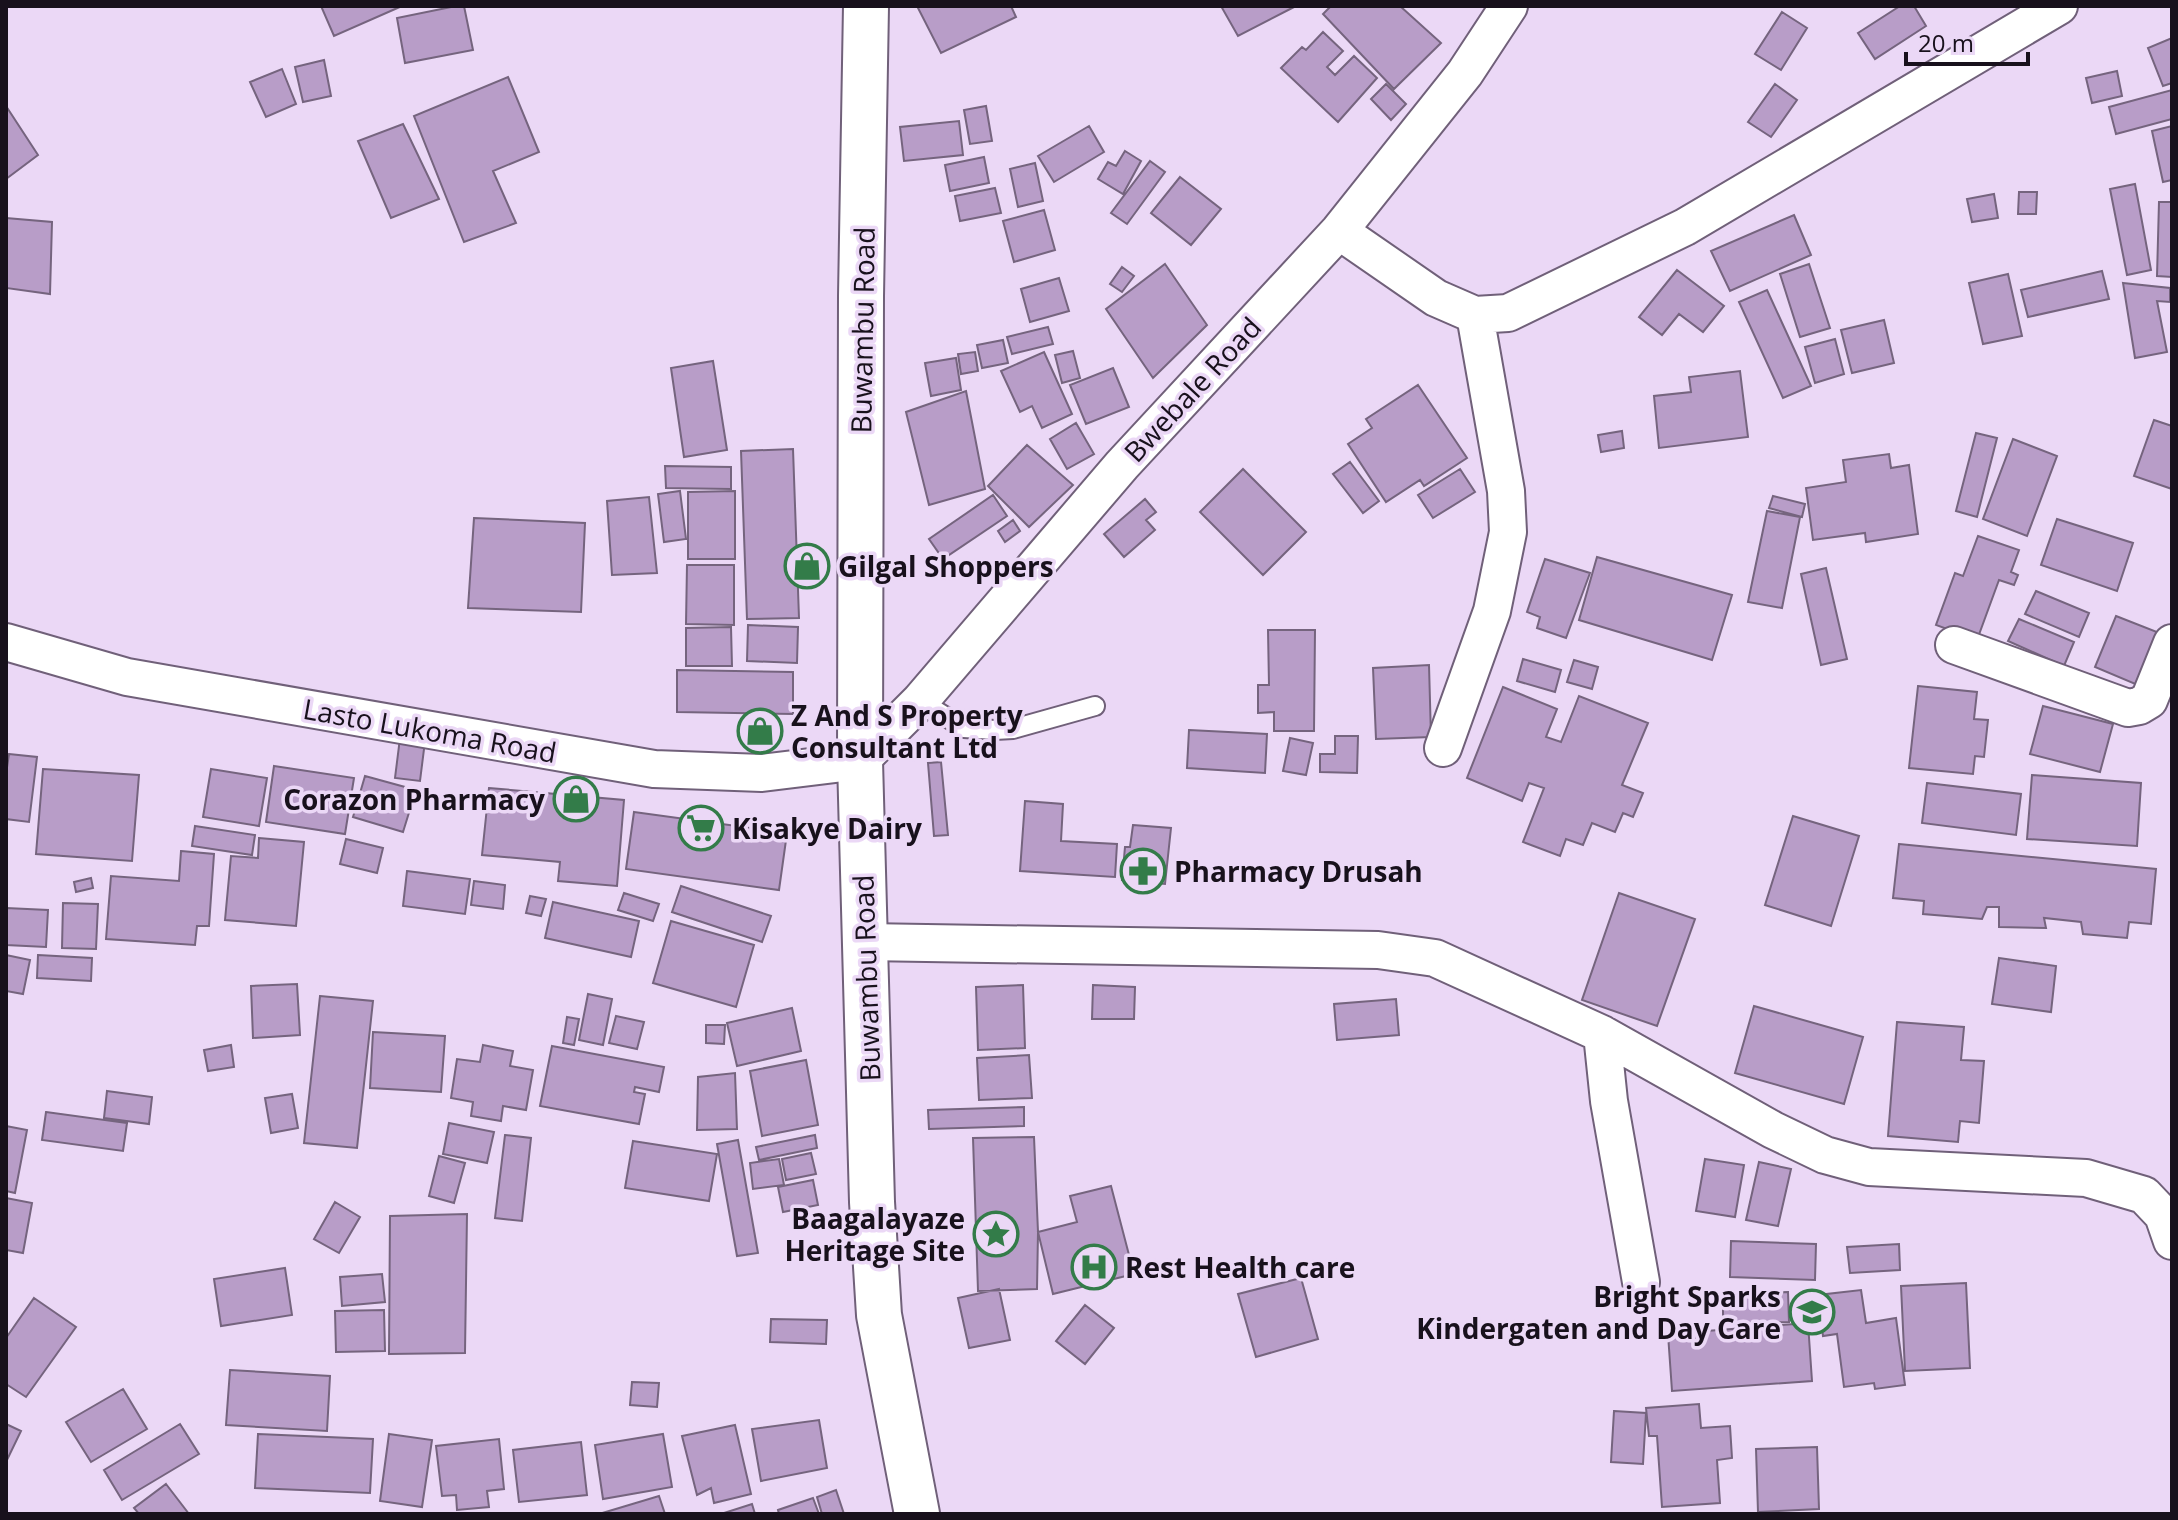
<svg xmlns="http://www.w3.org/2000/svg" width="2178" height="1520" font-family="'Open Sans',sans-serif">
  <style>
    .building { fill: #b89dc8; stroke: #75647e; stroke-width: 2 }
    .lines { fill: none; stroke-linecap: round; stroke-linejoin: round }
    .service-casing { stroke: #706079; stroke-width: 22 }
    .minor-casing { stroke: #706079; stroke-width: 40 }
    .tertiary-casing { stroke: #706079; stroke-width: 48 }
    .service { stroke: #fff; stroke-width: 18 }
    .minor { stroke: #fff; stroke-width: 36 }
    .tertiary { stroke: #fff; stroke-width: 44 }
    .labels { text-anchor: middle; dominant-baseline: central; stroke-width: 7; stroke-linejoin: round; paint-order: stroke }
    .street-label { font-size: 28px; fill: #18111c; stroke: #ebd8f6 }
    .poi-label { font-size: 28px; font-weight: bold; fill: #18111c; stroke: #ebd8f6; text-anchor: start }
  </style>
  <rect width="100%" height="100%" fill="#ebd8f6"/>
  <!-- building -->
  <path class="building" d="M321,6h81l-68,30z
    M456,6h8l9,44 -68,13 -8,-45z
    M917,6h94l5,11 -75,36z
    M1221,6h75l-58,30z
    M1331,6h69l41,37 -47,46 -71,-75z
    M1900,6h14l12,20 -51,33 -17,-26z
    M1782,12l25,16 -26,42 -26,-16z
    M1323,32l20,19 -16,16 8,8 19,-19 23,22 -39,44 -57,-54 21,-21 4,3z
    M2172,38v45l-9,3 -15,-38z
    M324,60l7,36 -28,6 -8,-35z
    M282,69l14,35 -30,13 -16,-35z
    M2117,71l5,25 -30,7 -6,-25z
    M508,77l31,75 -46,19 23,52 -52,19 -50,-126z
    M1386,84l20,20 -15,16 -20,-21z
    M1775,84l22,16 -26,37 -23,-15z
    M2172,90v29l-56,15 -7,-27z
    M6,106l32,49 -32,24z
    M986,106l6,35 -22,3 -6,-34z
    M959,121l4,34 -59,6 -4,-34z
    M403,124l36,75 -48,19 -33,-77z
    M1089,126l15,26 -50,30 -16,-26z
    M2172,126v54l-9,2 -11,-51z
    M1125,151l16,10 -18,33 -25,-15 10,-17 8,4z
    M984,157l5,26 -39,8 -5,-26z
    M1150,161l15,11 -38,52 -16,-11z
    M1035,163l8,38 -25,6 -8,-38z
    M1180,177l41,32 -30,36 -40,-32z
    M2135,184l16,86 -24,5 -17,-86z
    M995,188l6,25 -41,8 -5,-25z
    M2019,192h18l-1,22h-18z
    M1994,194l4,24 -26,4 -5,-23z
    M2159,202h13v75l-15,-1z
    M1044,210l11,40 -41,12 -11,-41z
    M1794,215l17,40 -81,36 -19,-40z
    M6,218l46,4 -2,72 -44,-6z
    M1165,264l42,61 -54,53 -47,-69z
    M1809,264l21,64 -30,9 -20,-63z
    M1122,267l12,9 -12,16 -12,-8z
    M1677,270l47,36 -21,26 -24,-18 -17,21 -23,-18z
    M2102,271l7,28 -81,18 -7,-27z
    M2008,274l14,62 -39,8 -14,-61z
    M1059,278l10,33 -39,11 -9,-33z
    M2123,283l47,5v14l-13,-1 10,51 -32,6z
    M1767,290l44,96 -28,12 -44,-96z
    M1884,320l10,43 -42,10 -11,-43z
    M1048,327l5,17 -41,10 -5,-17z
    M1835,339l9,35 -29,9 -10,-36z
    M1003,340l5,23 -26,5 -5,-23z
    M1073,351l7,27 -18,5 -7,-28z
    M975,352l3,19 -17,3 -3,-20z
    M1044,352l28,62 -30,14 -10,-22 -12,6 -19,-41z
    M956,358l5,32 -30,6 -6,-33z
    M713,361l14,89 -43,7 -13,-89z
    M1113,368l16,39 -43,17 -16,-39z
    M1740,371l8,66 -89,11 -5,-52 37,-4 -2,-15z
    M1418,385l49,73 -43,28 -4,-6 -34,22 -38,-58 24,-16 -6,-9z
    M966,391l19,98 -56,16 -23,-93z
    M2154,420l18,6v63l-38,-13z
    M1076,423l18,31 -27,15 -17,-30z
    M1622,431l2,17 -23,4 -3,-17z
    M1976,433l21,5 -20,79 -21,-6z
    M2013,439l44,17 -30,80 -44,-17z
    M1027,445l46,40 -44,42 -41,-41z
    M793,449l6,169 -52,1 -6,-168z
    M1889,454l2,14 18,-3 9,69 -52,8 -1,-9 -52,7 -7,-52 40,-6 -3,-22z
    M1350,462l29,39 -16,12 -30,-39z
    M665,466l66,1v22l-65,-1z
    M1243,469l63,63 -43,43 -63,-63z
    M1460,469l15,23 -42,26 -15,-23z
    M680,491l6,48 -22,3 -6,-48z
    M735,491v68h-47v-67z
    M993,495l14,21 -64,43 -14,-20z
    M1773,496l32,8 -3,13 -33,-9z
    M649,497l8,76 -45,2 -5,-74z
    M1145,499l11,13 -10,8 9,10 -31,27 -20,-23z
    M1767,511l33,6 -18,91 -34,-6z
    M474,518l111,5 -4,89 -113,-4z
    M2057,519l76,24 -16,48 -76,-26z
    M1013,520l7,11 -15,11 -7,-11z
    M1978,536l41,14 -8,22 7,3 -4,10 -15,-5 -22,60 -41,-15 19,-52 8,3z
    M1597,557l135,38 -20,65 -133,-40z
    M1545,559l45,14 -24,65 -29,-10 3,-11 -13,-5z
    M687,565h47v60l-48,-1z
    M1826,568l21,91 -26,6 -20,-91z
    M2036,591l53,22 -10,24 -54,-23z
    M2116,616l46,18 -22,52 -45,-19z
    M2019,619l55,23 -10,24 -56,-25z
    M748,625l50,2 -1,36 -50,-2z
    M731,627l1,39h-46v-38z
    M1268,630h47l-1,101h-40v-19l-16,1v-28h11z
    M1523,659l38,11 -6,22 -38,-11z
    M1574,660l24,7 -6,22 -25,-7z
    M1429,665l2,72 -55,2 -3,-71z
    M677,670l116,2v42l-116,-2z
    M1918,686l59,6 -3,27 14,1 -4,37 -9,-1 -2,18 -64,-6z
    M1503,687l54,22 -11,28 15,5 18,-46 69,27 -26,62 21,8 -10,24 -10,-4 -8,19 -23,-9 -9,22 -17,-6 -6,17 -37,-14 21,-54 -15,-5 -7,18 -55,-23z
    M2043,706l70,18 -13,48 -70,-18z
    M1189,730l78,4 -2,39 -78,-5z
    M1335,736h23l-1,37 -37,-1v-18h15z
    M400,738l25,3 -5,40 -25,-3z
    M1290,738l23,5 -7,32 -23,-4z
    M9,754l28,3 -8,65 -23,-3v-45z
    M941,762l7,73 -14,1 -6,-73z
    M274,766l80,12 -9,56 -79,-12z
    M43,769l96,6 -7,86 -96,-7z
    M211,769l56,9 -8,48 -56,-9z
    M2032,775l109,8 -4,63 -110,-7z
    M365,776l51,14 -13,42 -50,-15z
    M1927,783l94,11 -5,41 -94,-12z
    M489,788l135,12 -7,86 -59,-5 2,-19 -78,-7z
    M1025,801l38,3 -2,37 56,3 -2,33 -95,-6z
    M634,812l153,21 -8,57 -153,-21z
    M1793,816l66,20 -28,90 -66,-21z
    M1133,825l38,3 -6,56 -43,-4 3,-33h5z
    M195,826l60,9 -3,20 -60,-9z
    M259,838l45,4 -8,84 -71,-6 6,-64 27,2z
    M346,839l37,9 -6,25 -37,-9z
    M1899,844l257,25 -5,55 -22,-2 -2,16 -44,-4 -2,-12 -37,-4 2,10 -47,-1v-20h-12l-5,12 -59,-5 1,-13 -31,-3z
    M181,851l33,3 -5,72h-12l-2,19 -89,-6 5,-63 68,5z
    M407,871l63,8 -5,35 -62,-8z
    M91,878l2,10 -17,4 -2,-10z
    M474,881l31,4 -2,24 -32,-4z
    M681,886l90,30 -9,26 -90,-30z
    M624,893l35,11 -6,17 -35,-11z
    M1619,893l76,26 -38,107 -75,-26z
    M530,896l16,3 -5,17 -15,-3z
    M553,902l86,19 -8,36 -86,-19z
    M63,903l35,1 -2,45 -34,-1z
    M6,908l42,2 -2,37 -40,-2z
    M671,921l83,24 -18,62 -83,-24z
    M6,955l24,5 -7,34 -17,-3z
    M38,955l54,3 -1,23 -54,-3z
    M1999,958l57,8 -5,46 -59,-8z
    M297,984l3,51 -47,3 -2,-52z
    M1023,985l2,63 -47,2 -2,-63z
    M1093,985l42,2 -1,32h-42z
    M588,994l24,5 -9,46 -24,-5z
    M320,996l53,5 -16,147 -53,-5z
    M1396,999l3,36 -62,5 -3,-36z
    M1754,1006l109,31 -19,67 -109,-31z
    M792,1008l9,43 -64,15 -10,-43z
    M616,1016l28,6 -7,27 -28,-6z
    M567,1017l12,2 -5,26 -11,-2z
    M1897,1022l67,5 -3,33 23,1 -5,62 -19,-2 -2,21 -70,-6z
    M706,1025h19l-1,19 -18,-1z
    M373,1032l72,4 -4,56 -71,-4z
    M231,1045l3,22 -26,4 -4,-21z
    M483,1045l30,6 -3,15 23,4 -7,40 -23,-4 -2,15 -30,-5 2,-14 -22,-4 6,-39 23,3z
    M552,1046l112,21 -5,25 -24,-5 -1,5 11,2 -6,30 -99,-18z
    M1029,1055l3,43 -53,2 -2,-42z
    M806,1060l12,65 -56,11 -12,-65z
    M735,1073l2,56 -40,1 1,-53z
    M107,1091l45,6 -3,27 -45,-6z
    M292,1094l6,34 -27,5 -6,-35z
    M1024,1107v19l-95,3 -1,-19z
    M46,1112l81,11 -4,28 -81,-11z
    M449,1123l45,9 -7,31 -44,-9z
    M6,1126l21,4 -12,63 -9,-2z
    M505,1135l26,3 -9,83 -27,-3z
    M815,1135l2,13 -58,12 -3,-13z
    M1034,1137l4,95 -1,57 -59,2 -5,-153z
    M738,1140l20,113 -21,3 -20,-112z
    M633,1141l84,13 -8,47 -84,-13z
    M811,1153l5,21 -30,6 -4,-21z
    M439,1156l26,7 -11,40 -25,-7z
    M779,1159l5,26 -31,4 -3,-26z
    M1705,1159l39,6 -9,52 -39,-6z
    M1759,1162l32,7 -13,57 -32,-6z
    M813,1180l5,25 -35,7 -5,-25z
    M1111,1186l23,88 -81,20 -15,-62 39,-10 -7,-26z
    M6,1198l26,5 -9,50 -17,-3z
    M335,1202l25,15 -21,36 -25,-14z
    M467,1214l-2,139 -76,1 1,-138z
    M1731,1241l85,3 -1,36 -85,-3z
    M1899,1244l1,26 -50,3 -3,-26z
    M285,1268l7,47 -71,11 -7,-47z
    M382,1274l3,28 -43,4 -2,-29z
    M1301,1278l17,61 -62,18 -18,-63z
    M1966,1283l4,85 -65,3 -4,-85z
    M999,1289l11,51 -41,8 -11,-50z
    M1861,1290l5,33 30,-5 9,67 -30,4 -1,-6 -30,4 -7,-53 -14,2 -5,-41z
    M1788,1292l1,30 -66,1v-30z
    M34,1298l42,29 -50,70 -20,-13v-46z
    M1085,1305l29,23 -29,36 -29,-23z
    M384,1310l1,41 -49,1 -1,-41z
    M771,1319l56,1 -1,24 -56,-2z
    M1808,1323l4,58 -140,10 -4,-57z
    M230,1370l100,6 -3,55 -101,-6z
    M632,1382l27,1 -2,24 -27,-2z
    M123,1389l24,40 -56,33 -25,-40z
    M1699,1404l2,24 29,-2 2,32 -15,2 3,43 -58,4 -5,-71h-8l-3,-28z
    M1614,1411l32,2 -3,51 -32,-2z
    M819,1420l8,48 -66,13 -9,-52z
    M6,1424l15,7 -15,31z
    M180,1424l19,30 -77,46 -18,-30z
    M735,1425l16,69 -37,9 -3,-15 -14,7 -15,-59z
    M258,1434l115,5 -3,54 -115,-5z
    M389,1434l43,6 -10,67 -42,-6z
    M663,1434l9,53 -69,12 -8,-54z
    M499,1439l5,50 -17,2 2,16 -32,3 -1,-15 -14,1 -6,-50z
    M581,1442l6,53 -68,7 -6,-52z
    M1817,1447l2,62 -61,3 -2,-63z
    M166,1484l23,30h-50l-5,-6z
    M836,1490l8,24h-22l-5,-17z
    M659,1496l6,18h-66z
    M813,1498l6,16h-40l-1,-4z
    M752,1504l3,10h-34z"/>
  <g class="lines">
    <!-- service casing -->
    <g class="service-casing">
      <path id="service" d="M920,701l44,27 31,2 18,-1 82,-23"/>
    </g>
    <!-- minor casing -->
    <g class="minor-casing">
      <path id="minor" d="M1339,231l97,67 39,17 33,-2 177,-86 374,-221
        M6,642l121,35 527,92 108,4 98,-12 60,-60 202,-236 217,-234 126,-158 44,-67
        M1954,645l174,63 11,-2 10,-6 23,-57
        M1443,748l49,-137 16,-79 -2,-41 -31,-176
        M865,942l513,8 57,8 167,76 171,96 52,25 44,12 217,11 58,17 19,20 9,26
        M1602,1034l7,67 32,181"/>
    </g>
    <!-- tertiary casing -->
    <g class="tertiary-casing">
      <path id="tertiary" d="M866,6l-5,290 -1,465 12,441 7,113 38,199"/>
    </g>
    <!-- service -->
    <use href="#service" class="service"/>
    <!-- minor -->
    <use href="#minor" class="minor"/>
    <!-- tertiary -->
    <use href="#tertiary" class="tertiary"/>
  </g>
  <!-- icons -->
  <defs>
    <g id="shop-ring" transform="scale(2.3)"><circle r="9.5" fill="#ebd8f6" stroke="#337c49" stroke-width="1.5"/><path d="M-5-2.5h2.3a2.7 3.5 0 0 1 5.4 0H5L5.5 6h-11ZM-1.5-2.5h3a1.5 2.3 0 0 0-3 0Z" fill="#337c49"/></g>
    <g id="supermarket-ring" transform="scale(2.3)"><circle r="9.5" fill="#ebd8f6" stroke="#337c49" stroke-width="1.5"/><path d="M-6-5.5h2.5l.6 2H6L4.5 2H-2.5L-4.4-4H-6ZM-1.5 3.2a1.3 1.3 0 1 0 .1 0ZM3 3.2a1.3 1.3 0 1 0 .1 0Z" fill="#337c49"/></g>
    <g id="pharmacy-ring" transform="scale(2.3)"><circle r="9.5" fill="#ebd8f6" stroke="#337c49" stroke-width="1.5"/><path d="M-2-6h4v4h4v4h-4v4h-4v-4h-4v-4h4Z" fill="#337c49"/></g>
    <g id="sight-ring" transform="scale(2.3)"><circle r="9.5" fill="#ebd8f6" stroke="#337c49" stroke-width="1.5"/><path d="M0-6L1.8-2.2L6-1.7L2.9 1.2L3.7 5.4L0 3.3L-3.7 5.4L-2.9 1.2L-6-1.7L-1.8-2.2Z" fill="#337c49"/></g>
    <g id="hospital-ring" transform="scale(2.3)"><circle r="9.5" fill="#ebd8f6" stroke="#337c49" stroke-width="1.5"/><path d="M-5-5h3v3.5h4V-5h3V5h-3V1.5h-4V5h-3Z" fill="#337c49"/></g>
    <g id="school-ring" transform="scale(2.3)"><circle r="9.5" fill="#ebd8f6" stroke="#337c49" stroke-width="1.5"/><path d="M0-5L7-2L0 1L-7-2ZM-4 1L0 2.5L4 1V4Q0 6-4 4Z" fill="#337c49"/></g>
  </defs>
  <g fill-rule="evenodd">
    <use href="#shop-ring" x="807" y="566"/>
    <use href="#shop-ring" x="760" y="731"/>
    <use href="#shop-ring" x="576" y="799"/>
    <use href="#supermarket-ring" x="701" y="828"/>
    <use href="#pharmacy-ring" x="1143" y="871"/>
    <use href="#sight-ring" x="996" y="1234"/>
    <use href="#hospital-ring" x="1094" y="1267"/>
    <use href="#school-ring" x="1812" y="1312"/>
  </g>
  <g class="labels">
    <!-- street labels -->
    <g class="street-label">
      <text transform="translate(862 330) rotate(-89)">Buwambu Road</text>
      <text transform="translate(1192 389) rotate(-47)">Bwebale Road</text>
      <text transform="translate(430 730) rotate(10)">Lasto Lukoma Road</text>
      <text transform="translate(866 978) rotate(-92)">Buwambu Road</text>
    </g>
    <!-- poi labels -->
    <g class="poi-label">
      <text x="838" y="566">Gilgal Shoppers</text>
      <text x="791" y="715">Z And S Property<tspan x="791" dy="32">Consultant Ltd</tspan></text>
      <text x="545" y="799" text-anchor="end">Corazon Pharmacy</text>
      <text x="732" y="828">Kisakye Dairy</text>
      <text x="1174" y="871">Pharmacy Drusah</text>
      <text x="965" y="1218" text-anchor="end">Baagalayaze<tspan x="965" dy="32">Heritage Site</tspan></text>
      <text x="1125" y="1267">Rest Health care</text>
      <text x="1781" y="1296" text-anchor="end">Bright Sparks<tspan x="1781" dy="32">Kindergaten and Day Care</tspan></text>
    </g>
  </g>
  <!-- border -->
  <rect width="2178" height="1520" fill="none" stroke="#18111c" stroke-width="16"/>
  <!-- scale -->
  <path d="M1906 52v12h122v-12" fill="none" stroke="#18111c" stroke-width="4"/>
  <text x="1918" y="52" font-size="24" fill="#18111c" stroke="#ebd8f6" stroke-width="6" paint-order="stroke">20 m</text>
</svg>
